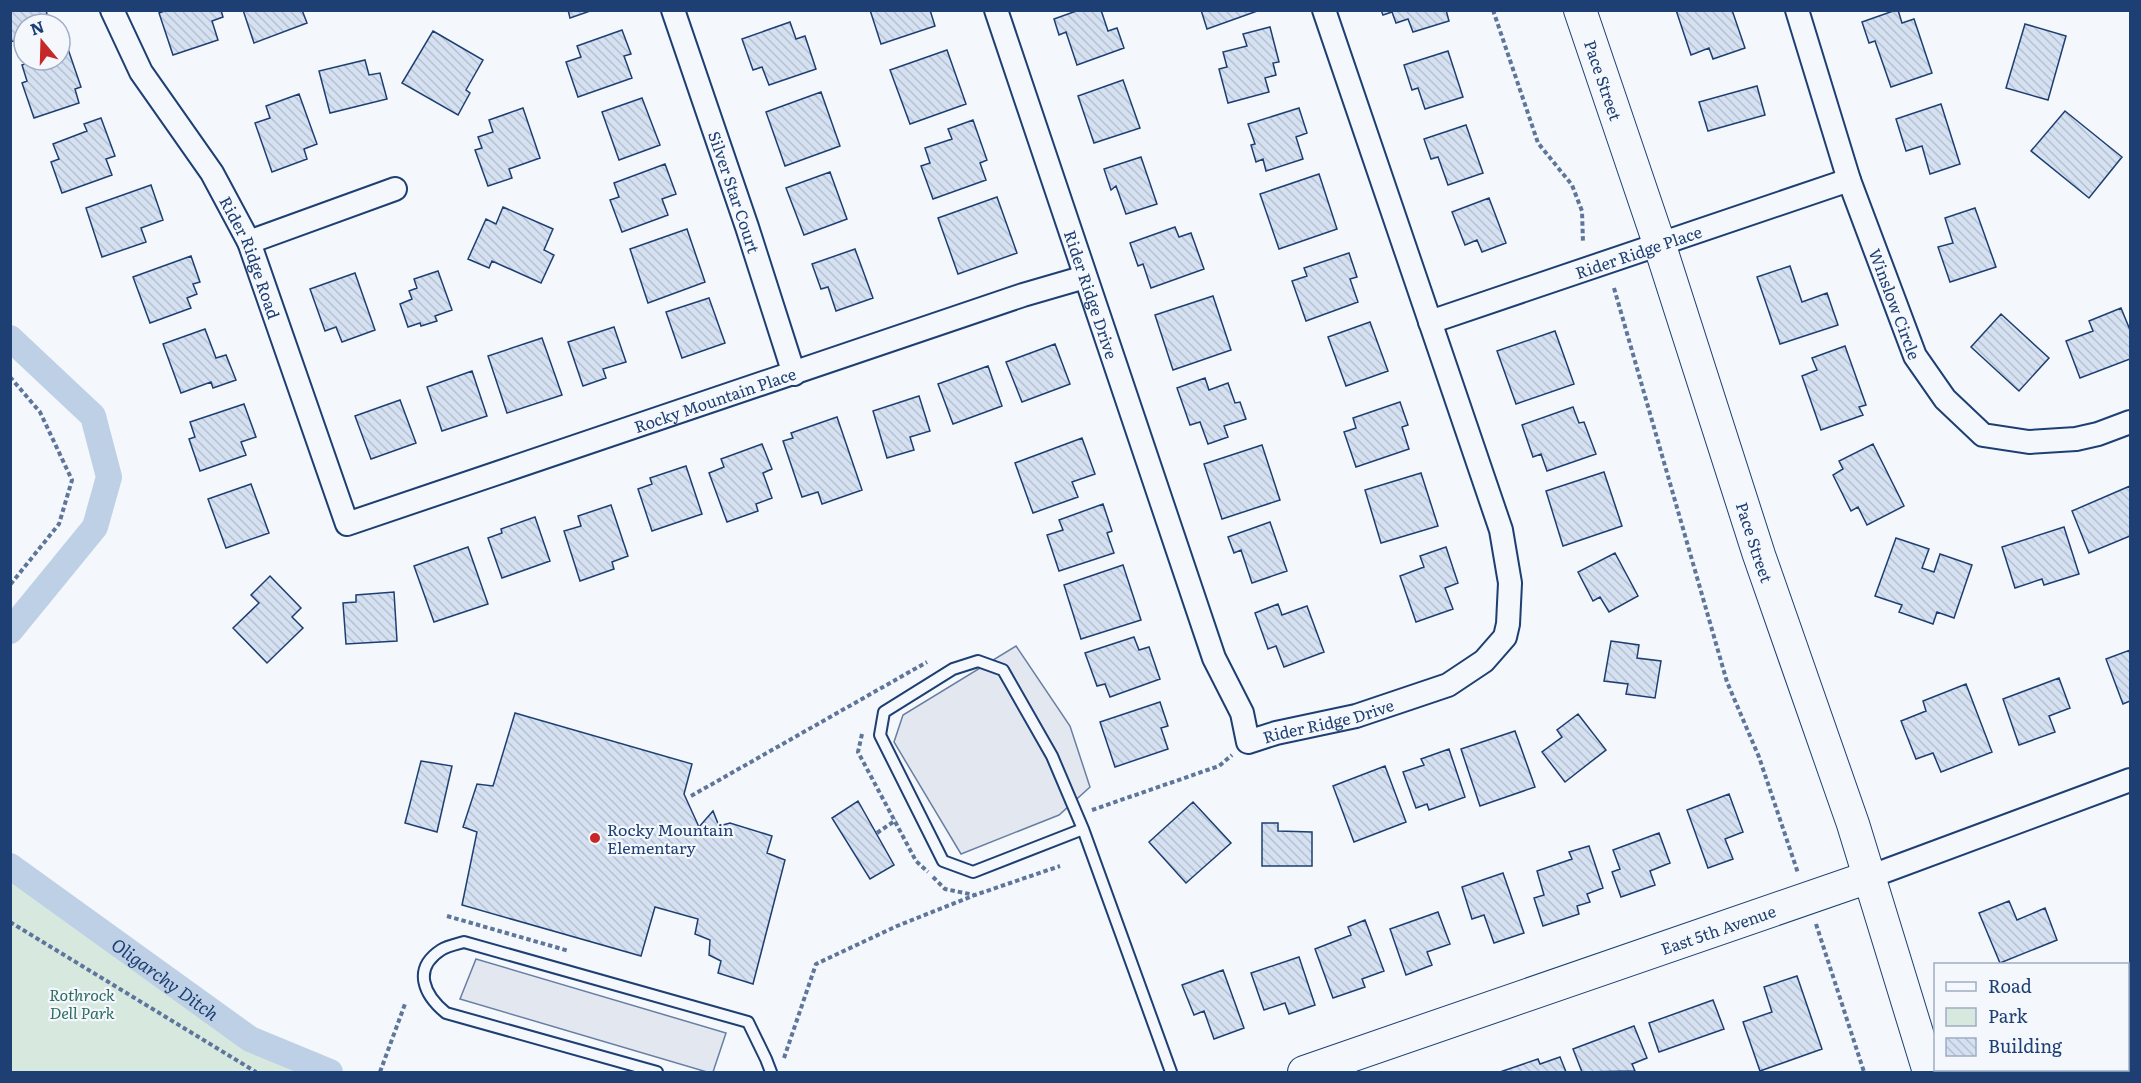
<svg xmlns="http://www.w3.org/2000/svg" width="2141" height="1083" font-family="Literata,serif">
  <style>
    .park { fill: #d7e8df; stroke: #687fa3; stroke-width: 1.5 }
    .parking { fill: #e3e8f0; stroke: #687fa3; stroke-width: 1.5 }
    .lines { fill: none; stroke-linecap: round; stroke-linejoin: round }
    .canal { stroke: #bed0e5; stroke-width: 26 }
    .building { fill: url(#building-back-hatch); stroke: #1d3f73; stroke-width: 1.5 }
    .lane-casing { stroke: #1d3f73; stroke-width: 14 }
    .street-casing { stroke: #1d3f73; stroke-width: 26 }
    .secondary-casing { stroke: #1d3f73; stroke-width: 34 }
    .path { stroke: #5e769c; stroke-width: 4; stroke-dasharray: 4.5 3; stroke-linecap: butt }
    .lane { stroke: #f4f7fb; stroke-width: 10 }
    .street { stroke: #f4f7fb; stroke-width: 22 }
    .secondary { stroke: #f4f7fb; stroke-width: 32 }
    .poi-dot { fill: #c62828; stroke: #f4f7fb; stroke-width: 2 }
    .labels { text-anchor: middle; dominant-baseline: central; stroke-width: 4.5; stroke-linejoin: round; paint-order: stroke }
    .street-label { font-size: 16px; fill: #1d3f73; stroke: #f4f7fb }
    .poi-label { font-size: 16px; fill: #1d3f73; stroke: #f4f7fb; text-anchor: start }
    .park-label { font-size: 16px; font-style: italic; fill: #2c6c60; stroke: #f4f7fb }
    .water-label { font-size: 18px; font-style: italic; fill: #1d3f73; stroke: #f4f7fb }
  </style>
  <defs>
    <pattern id="building-back-hatch" width="6" height="6" patternUnits="userSpaceOnUse" patternTransform="scale(1.5)"><rect width="6" height="6" fill="#d5e0f0"/><path d="M-1 5l2 2M0 0l6 6M5-1l2 2" fill="none" stroke="#b6c1d1"/></pattern>
  </defs>
  <rect width="100%" height="100%" fill="#f4f7fb"/>
  <!-- park -->
  <path class="park" d="M10,866l240,173 80,33h-319z"/>
  <!-- parking -->
  <path class="parking" d="M1016,646l54,80 20,61 -31,28 -98,39 -67,-112 9,-27z
    M476,959l250,74 -13,39h-6l-247,-73z"/>
  <g class="lines">
    <!-- canal -->
    <g class="canal">
      <path d="M10,338l83,78 16,61 -14,50 -85,104"/>
      <path id="s1" d="M10,866l240,173 80,33"/>
    </g>
  </g>
  <!-- building -->
  <path class="building" d="M10,10h36l1,4 -10,4 2,6h-15v14l-14,4z
    M167,10h54l2,7 -11,4 6,19 -45,15 -14,-42z
    M243,10h59l5,13 -53,20z
    M568,10h25l-23,8z
    M870,10h60l5,16 -54,18z
    M1079,10h22l7,21 9,-3 7,20 -47,17 -11,-33 -7,3 -5,-16z
    M1201,10h59l-53,19z
    M1381,10h65l3,11 -36,11 -5,-13 -12,4 -4,-11 -9,3z
    M1676,10h56l13,38 -32,11 -4,-11 -18,7z
    M1896,10h2l4,13 12,-4 18,54 -41,14 -16,-46 -6,2 -7,-21z
    M790,22l6,17 9,-3 11,33 -47,16 -7,-18 -9,3 -11,-31z
    M2025,24l41,12 -18,64 -42,-12z
    M1270,27l9,35 -6,1 3,12 -11,3 4,14 -41,11 -9,-34 8,-2 -4,-15 24,-6 -4,-12z
    M622,30l9,24 -7,2 8,22 -54,19 -12,-35 15,-5 -4,-11z
    M433,31l50,29 -17,30 4,3 -12,22 -56,-32z
    M68,49l13,38 -6,2 4,14 -45,15 -12,-35 5,-2 -5,-16 14,-5h24v-8z
    M947,50l19,54 -56,20 -20,-54z
    M1448,51l15,46 -38,12 -7,-21 -6,2 -8,-25z
    M365,60l4,15 11,-2 7,26 -57,14 -11,-42z
    M1123,80l17,48 -46,15 -16,-47z
    M1757,86l8,29 -57,16 -9,-29z
    M821,92l19,54 -55,20 -19,-54z
    M299,94l18,50 -13,5 3,10 -35,13 -17,-49 15,-5 -4,-12z
    M642,98l18,47 -41,15 -17,-48z
    M1941,104l19,60 -30,10 -8,-28 -16,5 -10,-32z
    M523,108l17,50 -31,11 3,9 -24,8 -13,-36 7,-2 -4,-11 15,-5 -4,-12z
    M1299,108l8,25 -11,4 7,22 -37,12 -3,-12 -7,3 -5,-17 4,-1 -7,-20z
    M2065,111l57,46 -33,41 -58,-47z
    M101,118l14,38 -9,3 6,16 -50,18 -11,-31 8,-3 -6,-15 34,-13 -3,-7z
    M973,120l14,40 -7,3 6,17 -53,19 -12,-33 9,-3 -5,-15 27,-9 -4,-10z
    M1466,125l17,48 -35,12 -10,-28 -7,2 -7,-20z
    M1141,157l16,47 -31,10 -10,-28 -5,4 -7,-21z
    M665,164l11,30 -14,5 6,16 -46,17 -12,-32 9,-3 -5,-14z
    M830,172l17,47 -43,16 -18,-47z
    M1319,174l18,55 -58,20 -19,-55z
    M151,185l12,35 -22,8 5,14 -44,15 -16,-49z
    M997,197l20,56 -59,21 -20,-56z
    M1489,198l17,45 -24,9 -5,-12 -12,5 -13,-33z
    M503,207l50,22 -9,21 10,5 -13,28 -49,-22 -3,7 -21,-9 18,-40 10,5z
    M1975,208l21,59 -46,15 -12,-35 15,-4 -8,-25z
    M1175,227l4,10 12,-4 13,36 -53,19 -8,-24 -5,2 -8,-23z
    M687,229l18,53 -57,21 -18,-54z
    M855,249l18,49 -37,13 -8,-24 -7,2 -9,-25z
    M1349,253l8,24 -7,2 8,23 -52,19 -14,-40 15,-5 -3,-8z
    M191,256l9,26 -7,2 4,10 -10,4 4,10 -41,15 -17,-46z
    M1790,266l12,36 25,-9 11,32 -58,19 -23,-67z
    M438,271l14,39 -17,6 2,5 -16,5 -1,-3 -12,4 -8,-23 12,-5 -3,-8 8,-3 -3,-9z
    M355,273l20,57 -33,12 -6,-15 -11,4 -15,-42z
    M1213,296l18,54 -58,20 -18,-55z
    M709,298l16,45 -43,15 -16,-46z
    M2121,308l9,22v29l-50,19 -14,-37 27,-10 -4,-10z
    M2001,314l48,44 -30,33 -48,-44z
    M1370,322l18,49 -42,15 -18,-49z
    M614,327l12,35 -23,7 3,9 -23,8 -15,-44z
    M205,329l11,29 10,-3 10,25 -23,8 -2,-6 -30,11 -18,-49z
    M1555,331l19,53 -58,20 -19,-53z
    M542,338l20,57 -55,18 -19,-57z
    M1055,344l15,40 -48,18 -16,-40z
    M1845,346l21,59 -7,2 4,8 -42,15 -19,-54 15,-6 -5,-12z
    M988,366l14,40 -49,18 -15,-40z
    M472,371l15,45 -45,15 -15,-44z
    M1205,378l4,12 19,-7 7,20 5,-1 6,17 -22,7 4,11 -20,7 -8,-22 -10,3 -13,-37z
    M919,396l11,35 -20,6 4,13 -27,8 -14,-47z
    M400,400l16,43 -45,16 -16,-43z
    M1400,402l8,23 -6,2 7,22 -53,18 -12,-35 12,-4 -3,-10z
    M244,404l12,33 -15,5 5,13 -46,16 -11,-32 6,-2 -5,-15z
    M1573,407l6,16 5,-1 12,32 -49,17 -6,-17 -8,3 -11,-32z
    M837,417l25,73 -40,14 -4,-12 -16,5 -19,-56 10,-3 -2,-5z
    M1082,438l13,36 -23,8 6,15 -45,16 -18,-50z
    M762,444l10,25 -9,4 9,25 -16,6 2,7 -31,11 -18,-49 15,-6 -3,-8z
    M1873,444l31,62 -37,19 -9,-18 -7,4 -18,-36 10,-6 -4,-8z
    M1262,445l18,55 -58,19 -18,-55z
    M686,466l16,48 -50,17 -14,-42 14,-5 -2,-6z
    M1604,472l18,54 -59,20 -17,-55z
    M1421,473l17,53 -57,17 -16,-53z
    M251,484l18,49 -43,15 -18,-49z
    M2130,486v50l-41,17 -17,-42z
    M1103,504l9,27 -5,2 7,20 -55,18 -12,-36 16,-5 -4,-10z
    M611,505l17,51 -16,6 2,7 -34,12 -16,-50 17,-5 -3,-10z
    M535,517l15,44 -48,17 -14,-40 14,-5 -1,-4z
    M1270,522l17,49 -35,12 -11,-33 -7,3 -6,-16z
    M2064,527l15,47 -35,11 -2,-6 -27,9 -13,-41z
    M1896,538l33,11 -7,19 12,4 6,-18 32,11 -18,53 -17,-6 -4,12 -34,-12 3,-7 -27,-9z
    M468,547l20,57 -54,18 -20,-56z
    M1446,547l12,36 -13,5 8,21 -37,13 -16,-46 24,-9 -4,-11z
    M1615,553l23,43 -29,16 -9,-15 -7,4 -15,-29z
    M1123,565l18,55 -60,19 -17,-54z
    M270,576l31,32 -9,9 11,11 -36,35 -34,-35 26,-25 -8,-8z
    M394,592l3,49 -51,3 -3,-41 13,-1v-7z
    M1278,604l4,11 25,-9 17,46 -40,15 -8,-21 -8,3 -13,-36z
    M1134,637l5,13 10,-3 11,32 -50,18 -5,-13 -8,2 -12,-33z
    M1611,641l28,4 -2,13 24,3 -6,37 -29,-4 2,-10 -24,-3z
    M2130,650v51l-7,3 -17,-45z
    M2059,678l11,30 -21,8 6,16 -36,13 -16,-46z
    M1966,684l26,68 -51,20 -8,-19 -17,6 -15,-38 25,-10 -3,-10z
    M1160,702l8,24 -7,2 7,21 -53,18 -15,-45z
    M515,713l177,51 -8,30 15,33 14,-16 6,15 11,-3 42,13 -5,17 18,7 -32,124 -35,-11 3,-12 -12,-6 1,-15 -15,-6 3,-15 -43,-12 -14,49 -179,-51 15,-73 -14,-5 14,-43 16,2z
    M1578,714l28,36 -41,32 -23,-30 20,-15 -5,-7z
    M1515,731l20,56 -55,19 -19,-57z
    M1449,749l16,48 -36,13 -2,-6 -11,4 -13,-36 21,-7 -3,-6z
    M421,761l31,5 -15,66 -32,-9z
    M1385,766l21,56 -52,20 -21,-56z
    M1729,794l14,38 -18,7 8,20 -25,9 -21,-58z
    M858,801l36,64 -24,14 -38,-61z
    M1193,802l38,41 -45,40 -37,-41z
    M1262,823h16v8l34,1v34h-50z
    M1659,833l11,30 -20,8 5,14 -34,12 -9,-25 8,-3 -7,-19z
    M1589,846l14,42 -16,6 3,8 -13,4 2,8 -36,12 -9,-28 10,-3 -7,-24 35,-12 -3,-7z
    M1503,873l21,60 -30,10 -10,-28 -12,4 -10,-32z
    M2009,901l8,19 28,-12 12,32 -57,23 -21,-50z
    M1438,912l12,32 -23,8 5,13 -26,10 -16,-46z
    M1365,920l19,51 -22,8 3,8 -32,11 -18,-49 36,-14 -3,-8z
    M1299,957l16,48 -26,9 -4,-11 -21,7 -13,-37z
    M1223,970l21,58 -30,11 -10,-28 -10,4 -12,-30z
    M1797,976l25,73 -62,22 -17,-49 29,-10 -8,-25z
    M1713,1000l11,29 -65,23 -10,-29z
    M1634,1026l13,32 -15,6 3,7 -53,1 -9,-23z
    M1560,1057l6,15h-66l38,-13 2,5z"/>
  <g class="lines">
    <!-- lane casing -->
    <g class="lane-casing">
      <path id="lane" d="M1083,829l-110,43 -30,-11 -63,-126 4,-23 69,-43 25,-8 25,9 49,86 31,73 88,243
        M657,1072l-211,-59c-22,-18 -34,-44 -5,-63 6,-4 16,-6 23,-8l284,80 18,37 5,13"/>
    </g>
    <!-- street casing -->
    <g class="street-casing">
      <g id="street">
        <path id="s2" d="M112,10l29,62 71,101 37,69 98,282 676,-229 62,-18"/>
        <path id="s3" d="M673,10l74,217 47,147"/>
        <path id="s4" d="M996,10l218,648 28,55 6,29 28,-9 80,-17 92,-31 36,-24 21,-24 3,-13 2,-41 -9,-53 -177,-520"/>
        <path id="s5" d="M1797,10l52,170 66,176 30,43 38,36 46,7 47,-3 22,-5 32,-12"/>
        <path d="M249,242l146,-53"/>
        <path id="s6" d="M1430,322l419,-142"/>
        <path d="M1869,877l261,-97"/>
      </g>
    </g>
    <!-- secondary casing -->
    <g class="secondary-casing">
      <g id="secondary">
        <path id="s7" d="M1580,10l79,233 100,312 94,269 76,248"/>
        <path id="s8" d="M1304,1072l565,-195"/>
      </g>
    </g>
    <!-- path -->
    <path class="path" d="M1493,10l45,133 34,42 10,26 1,32
      M1614,288l113,394 32,75 39,116
      M10,377l30,35 32,68 -13,44 -49,61
      M862,734l-4,18 58,109 12,11
      M691,796l236,-134
      M1092,810l127,-44 13,-11
      M877,833l19,-13
      M933,877l12,12 29,6
      M447,916l122,35
      M10,922l246,150
      M1816,924l48,148
      M784,1058l32,-94 81,-38 78,-31 85,-29
      M380,1072l25,-68"/>
    <!-- lane -->
    <use href="#lane" class="lane"/>
    <!-- street -->
    <use href="#street" class="street"/>
    <!-- secondary -->
    <use href="#secondary" class="secondary"/>
  </g>
  <!-- markers -->
  <circle class="poi-dot" cx="595" cy="838" r="6"/>
  <g class="labels">
    <!-- street labels -->
    <g class="street-label">
      <text stroke="none"><textPath href="#s7" startOffset="74">Pace Street</textPath></text>
      <text stroke="none"><textPath href="#s3" startOffset="192">Silver Star Court</textPath></text>
      <text stroke="none"><textPath href="#s6" startOffset="220">Rider Ridge Place</textPath></text>
      <text stroke="none"><textPath href="#s2" startOffset="285">Rider Ridge Road</textPath></text>
      <text stroke="none"><textPath href="#s4" startOffset="300">Rider Ridge Drive</textPath></text>
      <text stroke="none"><textPath href="#s5" startOffset="310">Winslow Circle</textPath></text>
      <text stroke="none"><textPath href="#s2" startOffset="957">Rocky Mountain Place</textPath></text>
      <text stroke="none"><textPath href="#s7" startOffset="560">Pace Street</textPath></text>
      <text stroke="none"><textPath href="#s4" startOffset="858">Rider Ridge Drive</textPath></text>
      <text stroke="none"><textPath href="#s8" startOffset="438">East 5th Avenue</textPath></text>
    </g>
    <!-- poi labels -->
    <g class="poi-label">
      <text x="607" y="829">Rocky Mountain<tspan x="607" dy="18">Elementary</tspan></text>
    </g>
    <!-- park labels -->
    <g class="park-label">
      <text x="82" y="994">Rothrock<tspan x="82" dy="18">Dell Park</tspan></text>
    </g>
    <!-- water labels -->
    <g class="water-label">
      <text stroke="none"><textPath href="#s1" startOffset="192">Oligarchy Ditch</textPath></text>
    </g>
  </g>
  <!-- border -->
  <rect width="2141" height="1083" fill="none" stroke="#1d3f73" stroke-width="24"/>
  <!-- legend -->
  <rect x="1934" y="963" width="195" height="108" fill="#f4f7fb" stroke="#9eadc5" stroke-width="1.5"/>
  <rect x="1946" y="982" width="30" height="9" fill="#f4f7fb" stroke="#9eadc5" stroke-width="1.5"/>
  <text x="1988" y="993" font-size="18" fill="#1d3f73">Road</text>
  <rect x="1946" y="1008" width="30" height="18" fill="#d7e8df" stroke="#9eadc5" stroke-width="1.5"/>
  <text x="1988" y="1023" font-size="18" fill="#1d3f73">Park</text>
  <rect x="1946" y="1038" width="30" height="18" fill="url(#building-back-hatch)" stroke="#9eadc5" stroke-width="1.5"/>
  <text x="1988" y="1053" font-size="18" fill="#1d3f73">Building</text>
  <!-- north arrow -->
  <g transform="translate(42 42) rotate(341)"><circle r="28" fill="#f4f7fb" stroke="#9eadc5" stroke-width="1.5"/>
  <path d="M0-4.5L10 22L0 15L-10 22Z" fill="#c62828"/>
  <text y="-9" font-size="16" font-weight="bold" text-anchor="middle" fill="#1d3f73">N</text>
  </g>
</svg>
